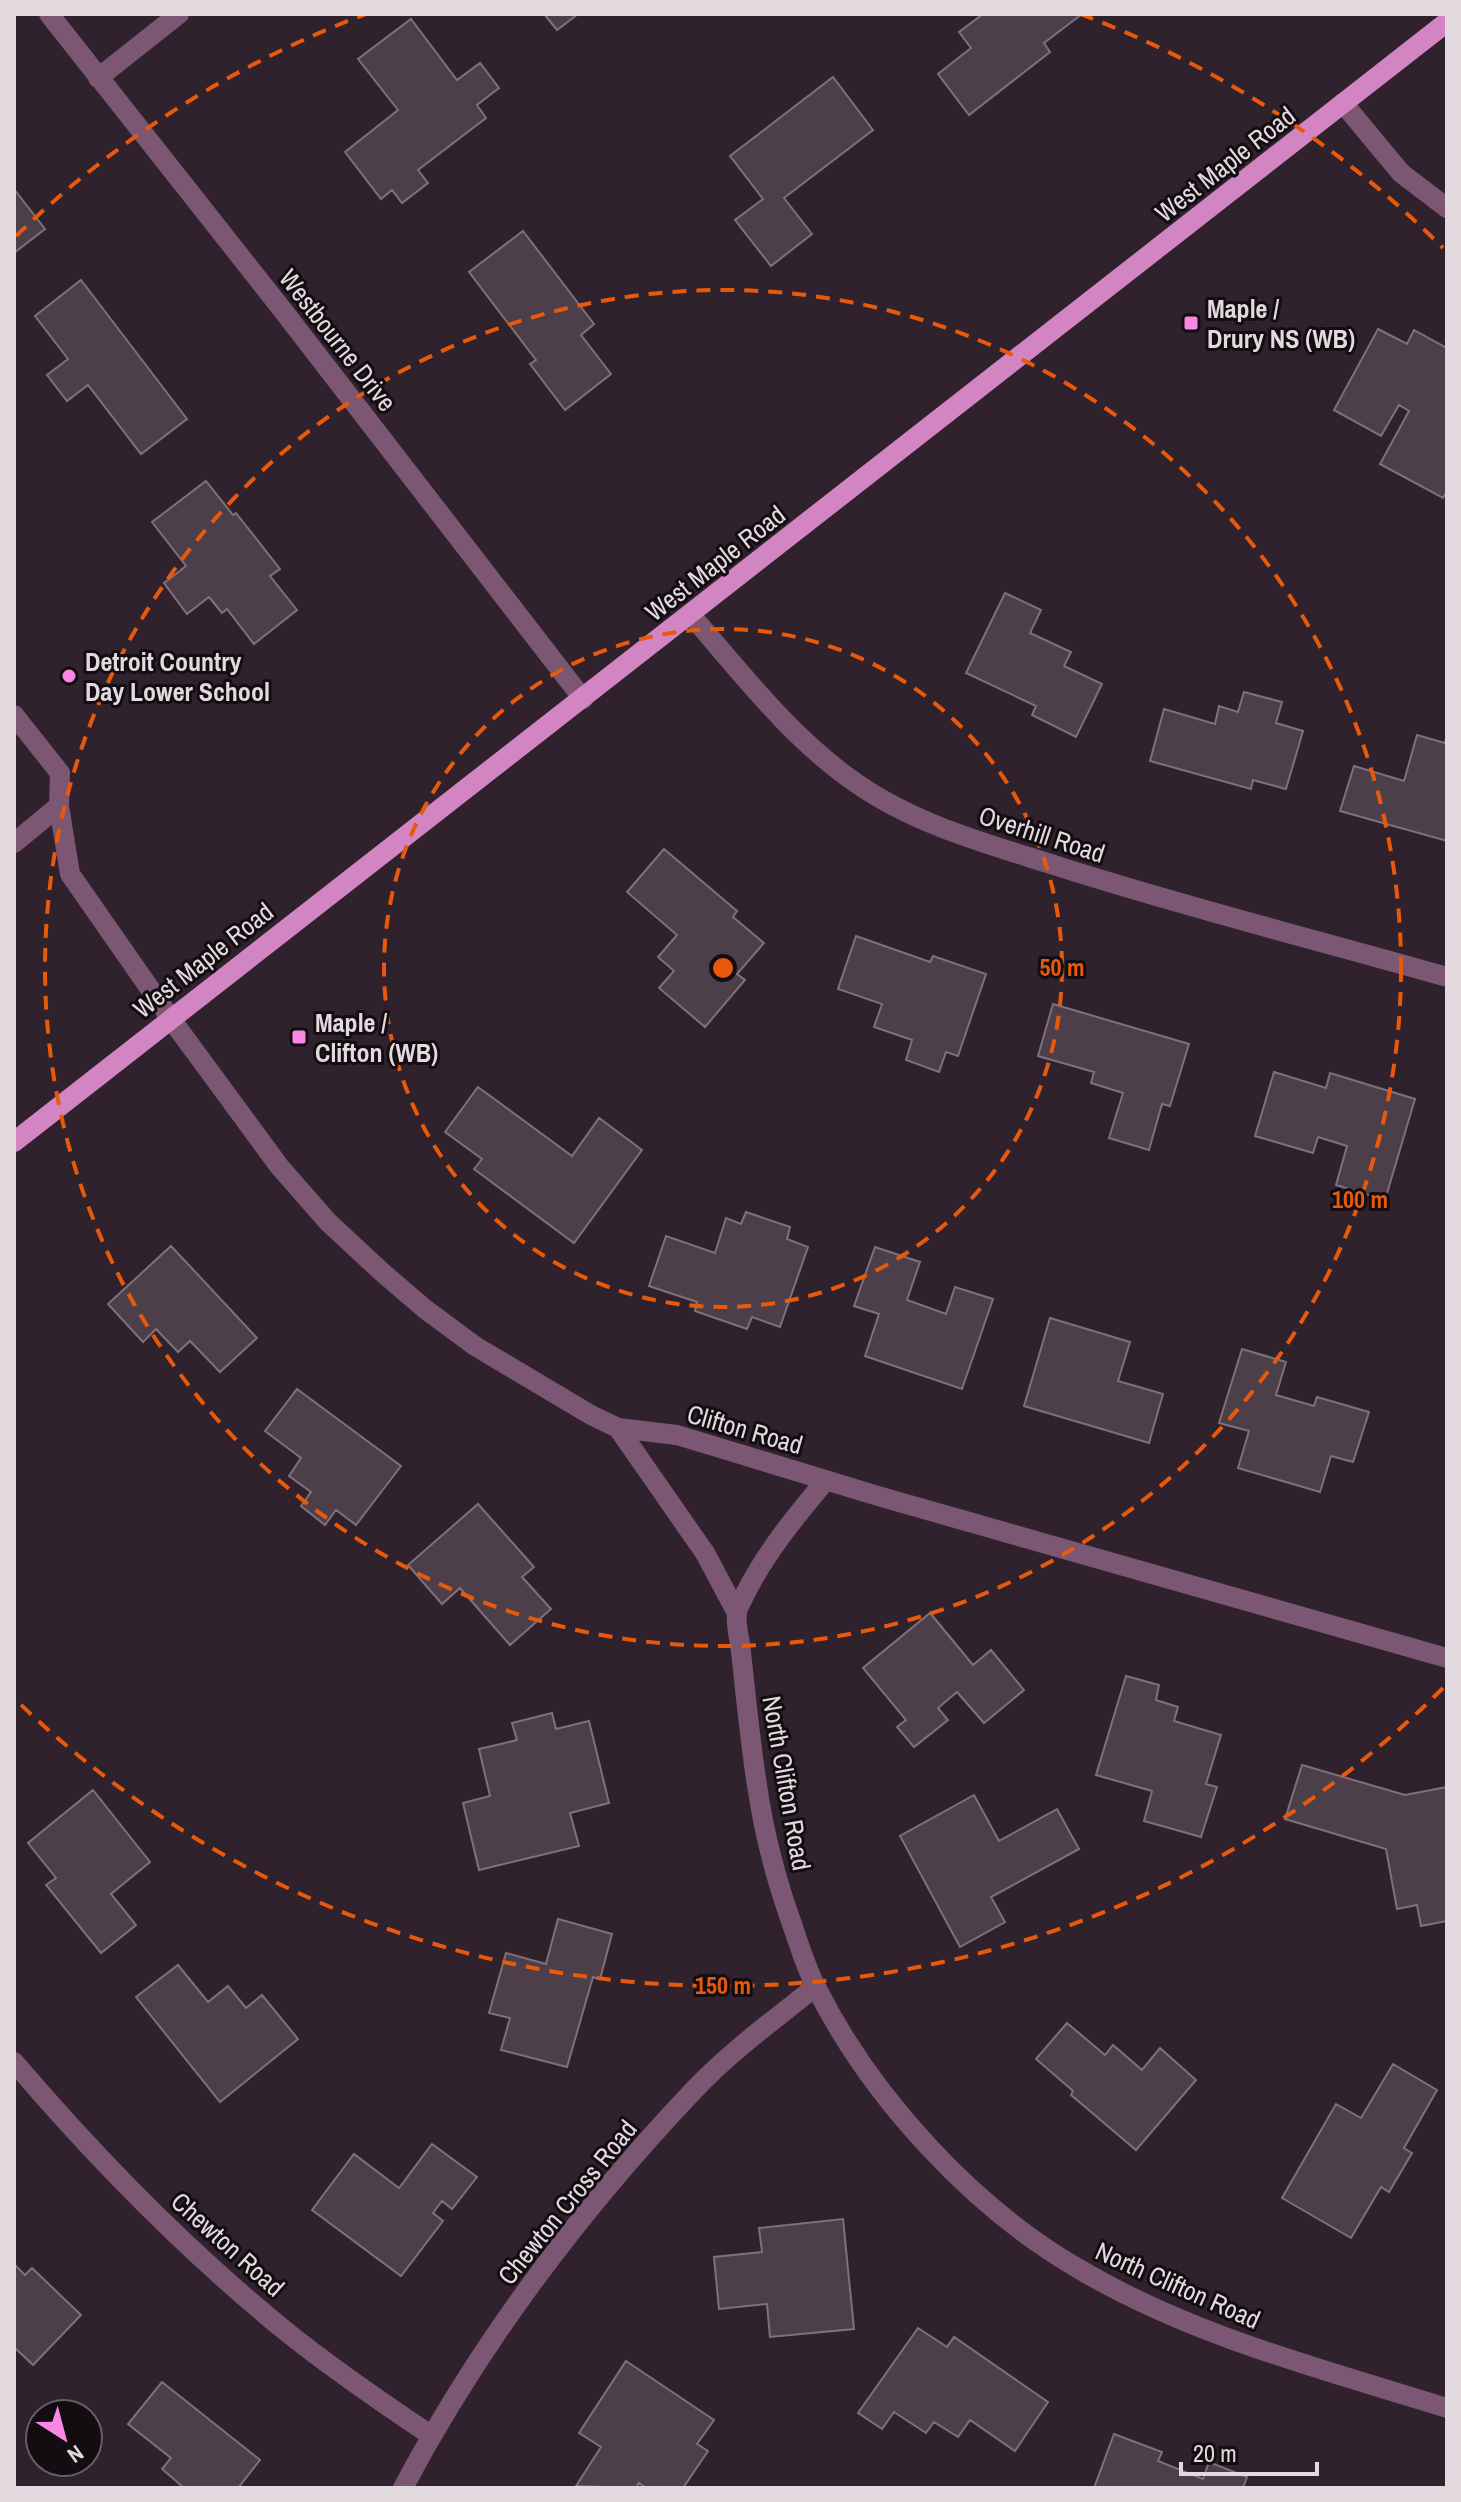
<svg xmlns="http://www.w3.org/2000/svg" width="1461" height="2502" font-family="'Archivo Narrow',sans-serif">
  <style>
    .building { fill: #4d3f49; stroke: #7f707b; stroke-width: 2 }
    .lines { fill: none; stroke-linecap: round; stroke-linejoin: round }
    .minor { stroke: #7c5774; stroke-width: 20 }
    .major { stroke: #d285c2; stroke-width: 20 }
    .ring { fill: none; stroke: #e8590c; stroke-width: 4; stroke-dasharray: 14 10 }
    .poi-dot { fill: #fb87e5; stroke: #130d12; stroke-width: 3 }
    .labels { text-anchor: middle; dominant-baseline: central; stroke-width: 6; stroke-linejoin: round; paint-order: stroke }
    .street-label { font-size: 26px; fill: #e3dae0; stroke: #130d12 }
    .poi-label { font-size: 26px; font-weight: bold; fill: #e3dae0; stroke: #130d12; text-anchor: start }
    .centre { fill: #e8590c; stroke: #130d12; stroke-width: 4 }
    .ring-label { font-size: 24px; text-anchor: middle; font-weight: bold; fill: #e8590c; stroke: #130d12; stroke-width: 6; stroke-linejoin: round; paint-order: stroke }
  </style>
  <rect width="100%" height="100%" fill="#2f222c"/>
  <!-- building -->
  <path class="building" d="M544,14h34l-21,16z
    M983,14h99l-38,29 6,9 -81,63 -31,-41 33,-26 -12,-16z
    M411,19l46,61 23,-17 19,25 -22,17 9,13 -68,52 10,13 -26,20 -10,-13 -11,9 -36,-47 53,-42 -40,-51z
    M833,77l40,53 -89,68 28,36 -41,32 -36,-46 28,-21 -33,-43z
    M14,189l31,40 -31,24z
    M523,231l71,93 -13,11 30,39 -46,36 -35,-46 6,-4 -67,-88z
    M81,280l106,139 -46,35 -53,-69 -21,16 -20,-26 21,-16 -33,-43z
    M1378,329l29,15 7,-14 33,18v143l-4,7 -63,-34 29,-53 -10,-6 -18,31 -47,-26z
    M206,481l27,34 3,-2 44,56 -10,7 27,34 -43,34 -27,-35 -5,4 -13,-16 -22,17 -23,-31 22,-17 -34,-44z
    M1005,593l36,17 -11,23 41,19 -7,14 38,18 -26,53 -44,-22 4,-9 -70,-33z
    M1244,692l38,10 -6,21 27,8 -17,58 -33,-9 -2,9 -101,-28 14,-52 51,15 4,-18 19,6z
    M1417,735l28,8 2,-8v106l-107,-30 14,-45 50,15z
    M664,849l73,62 -4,6 31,26 -27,31 8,6 -40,47 -46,-39 15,-17 -16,-14 19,-22 -50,-43z
    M856,936l74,26 3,-6 53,18 -28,82 -12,-4 -7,20 -33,-12 6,-20 -38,-13 8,-23 -44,-15z
    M1053,1004l136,40 -19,62 -8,-2 -13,46 -40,-12 14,-45 -32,-10 3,-11 -56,-16z
    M1274,1072l52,16 4,-15 85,26 -30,101 -49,-15 11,-39 -29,-9 -5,16 -58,-17z
    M478,1087l94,69 27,-38 43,32 -68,93 -100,-74 8,-10 -37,-27z
    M746,1212l44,15 -3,12 21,8 -28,80 -28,-10 -5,12 -52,-18 2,-9 -48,-16 17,-50 49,17 11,-35 15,6z
    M171,1246l86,92 -37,34 -30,-31 -12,11 -22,-23 -13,13 -35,-38z
    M875,1247l45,15 -13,38 39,14 9,-27 38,12 -31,90 -97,-33 14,-42 -25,-8z
    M1050,1318l80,24 -12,39 45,13 -14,49 -125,-37z
    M1242,1349l44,13 -10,33 38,11 3,-9 52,15 -16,50 -22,-6 -11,36 -82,-24 11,-37 -30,-8z
    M297,1389l104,77 -45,59 -20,-15 -11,15 -24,-19 10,-14 -22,-16 12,-18 -36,-27z
    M478,1504l56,63 -12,10 29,32 -41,36 -50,-57 -18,16 -34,-39z
    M930,1613l43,52 18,-15 33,40 -40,33 -27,-31 -19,16 10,12 -34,27 -17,-20 9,-7 -43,-52z
    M1126,1676l33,9 -3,15 22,7 -4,14 47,14 -15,49 11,3 -16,50 -57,-16 8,-30 -56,-16z
    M552,1713l4,16 33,-8 20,82 -39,10 9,33 -100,24 -16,-67 27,-7 -11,-47 38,-9 -5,-17z
    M1302,1765l103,30 42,-8v134l-26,5 -4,-21 -20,4 -11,-60 -101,-30z
    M93,1790l57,72 -39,32 25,31 -35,28 -55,-68 10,-7 -28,-35z
    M974,1795l25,46 58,-32 22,40 -88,48 14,25 -45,25 -60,-111z
    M558,1919l54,15 -12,45 -7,-2 -26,90 -66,-17 9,-32 -21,-5 17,-60 40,11z
    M178,1965l30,37 20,-16 18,22 16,-13 36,44 -78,63 -84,-105z
    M1067,2023l38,32 8,-10 29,25 18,-22 36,32 -60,70 -65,-55 2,-4 -37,-32z
    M1393,2064l44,26 -33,58 8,5 -23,39 -8,-5 -30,51 -69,-40 54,-94 25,14z
    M432,2144l45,33 -25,32 -10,-8 -9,12 10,8 -42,55 -89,-66 42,-56 45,34z
    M843,2219l11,110 -84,8 -3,-33 -48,5 -5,-52 48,-5 -3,-24z
    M14,2264l11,11 7,-7 49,47 -48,50 -19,-18z
    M918,2328l29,19 7,-10 94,65 -33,49 -45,-31 -12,17 -24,-15 -8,11 -32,-21 -12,17 -24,-16z
    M626,2361l88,59 -17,24 11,7 -25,37h-37l-7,-5 -3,5 -60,-2 25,-39 -22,-14z
    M162,2382l98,78 -22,28h-56l1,-1 -21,-18 9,-11 -43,-34z
    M1114,2434l48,18 -4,9 45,18 6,-17 38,15 -4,11h-149z"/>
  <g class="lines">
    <!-- minor -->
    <path class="minor" d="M49,14l232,294 302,391
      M98,78l81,-64
      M1343,103l58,70 46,35
      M691,615c51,59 101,124 165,168 60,42 132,61 201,83 128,41 260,74 390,111
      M14,715l46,58 -1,33 11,68 101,145 108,147 49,56 55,51 42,36 50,37 116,69 27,13 59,7 201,61 569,162
      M14,843l45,-37
      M618,1428l87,125 32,60
      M826,1480c-30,36 -60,72 -81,114 -2,5 -7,13 -8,18 -2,12 3,28 4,40 5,45 9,89 16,133 7,49 19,95 36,142 7,21 14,43 24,62 55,109 156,219 262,280 113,67 243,100 368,139
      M14,2062c82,96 171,187 269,267 47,38 98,73 149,107
      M403,2488c77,-145 178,-279 291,-398 37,-39 80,-70 121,-103"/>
    <!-- major -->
    <path class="major" d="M14,1142l1433,-1120"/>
  </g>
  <!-- distance rings -->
  <g class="ring">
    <circle cx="723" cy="968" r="339"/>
    <circle cx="723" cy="968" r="678"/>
    <path d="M1443 1688A1018 1018 0 0 1 16 1700M16 236A1018 1018 0 0 1 366 14M1080 14A1018 1018 0 0 1 1443 248"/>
  </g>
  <!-- markers -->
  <g class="poi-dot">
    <rect x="1183" y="315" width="16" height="16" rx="4"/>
    <circle cx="69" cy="676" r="8"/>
    <rect x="291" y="1029" width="16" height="16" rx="4"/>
  </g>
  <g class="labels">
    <!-- street labels -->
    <g class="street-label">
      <text transform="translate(1225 164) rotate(-38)">West Maple Road</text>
      <text transform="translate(338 340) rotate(52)">Westbourne Drive</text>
      <text transform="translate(715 563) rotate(-38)">West Maple Road</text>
      <text transform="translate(1042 834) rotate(18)">Overhill Road</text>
      <text transform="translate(203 960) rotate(-38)">West Maple Road</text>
      <text transform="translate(745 1429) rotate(16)">Clifton Road</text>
      <text transform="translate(787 1783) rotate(80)">North Clifton Road</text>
      <text transform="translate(567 2202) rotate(-51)">Chewton Cross Road</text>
      <text transform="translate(228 2244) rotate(42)">Chewton Road</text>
      <text transform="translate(1178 2285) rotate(24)">North Clifton Road</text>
    </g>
    <!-- poi labels -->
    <g class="poi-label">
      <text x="1207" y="308">Maple /<tspan x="1207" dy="30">Drury NS (WB)</tspan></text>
      <text x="85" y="661">Detroit Country<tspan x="85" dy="30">Day Lower School</tspan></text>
      <text x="315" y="1022">Maple /<tspan x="315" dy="30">Clifton (WB)</tspan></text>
    </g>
  </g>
  <circle cx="723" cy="968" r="12" class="centre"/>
  <g class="ring-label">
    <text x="1062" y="976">50 m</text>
    <text x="1360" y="1208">100 m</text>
    <text x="723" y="1994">150 m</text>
  </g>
  <!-- border -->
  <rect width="1461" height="2502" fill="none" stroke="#e3dae0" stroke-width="32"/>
  <!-- north arrow -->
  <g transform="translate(64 2438) rotate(144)"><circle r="38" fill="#130d12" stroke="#665f64" stroke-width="2"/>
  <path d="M0-6L14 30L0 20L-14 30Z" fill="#fb87e5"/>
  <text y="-12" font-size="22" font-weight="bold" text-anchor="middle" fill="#e3dae0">N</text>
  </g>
  <!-- scale -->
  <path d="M1181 2462v12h136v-12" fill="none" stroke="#e3dae0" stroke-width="4"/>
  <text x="1193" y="2462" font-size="24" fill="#e3dae0" stroke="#130d12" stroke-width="6" paint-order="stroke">20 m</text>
</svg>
